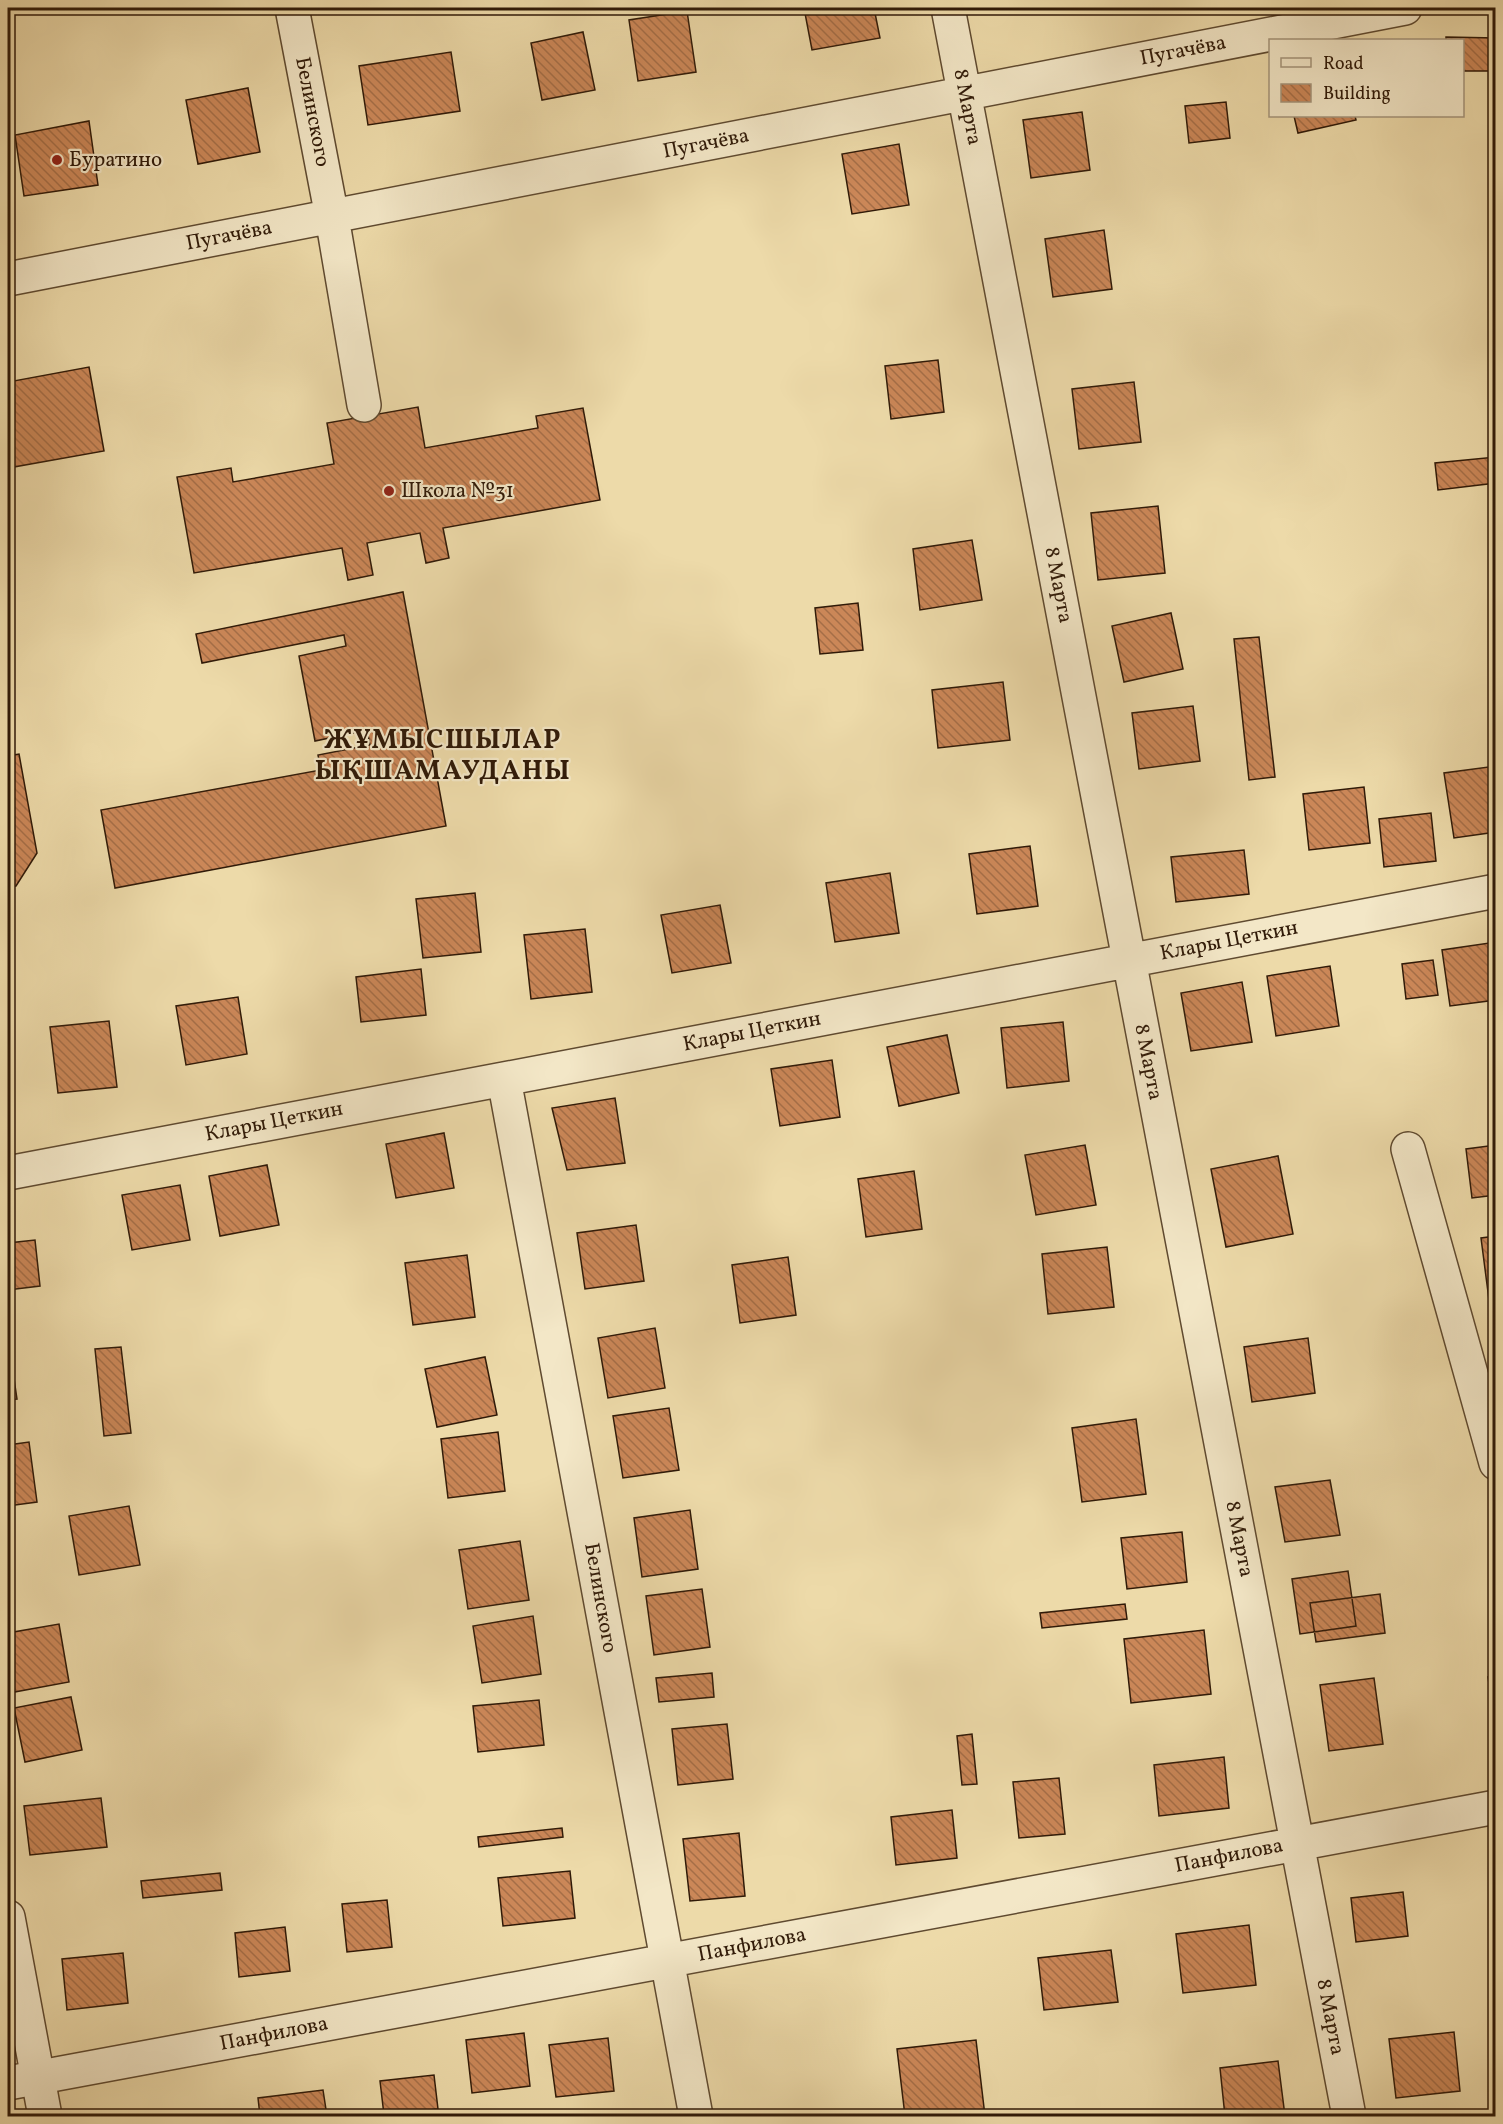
<svg xmlns="http://www.w3.org/2000/svg" width="1503" height="2124" font-family="Vollkorn,serif">
  <style>
    .building { fill: url(#building-back-hatch); stroke: #301a08; stroke-width: 1.5 }
    .lines { fill: none; stroke-linecap: round; stroke-linejoin: round }
    .minor-casing { stroke: #5f4a30; stroke-width: 36 }
    .minor { stroke: #f3e7c7; stroke-width: 33 }
    .poi-dot { fill: #8f2418; stroke: #f3e7c7; stroke-width: 2 }
    .labels { text-anchor: middle; dominant-baseline: central; stroke-width: 4.5; stroke-linejoin: round; paint-order: stroke }
    .street-label { font-size: 21px; fill: #301a08; stroke: #f3e7c7 }
    .poi-label { font-size: 21px; fill: #301a08; stroke: #f3e7c7; text-anchor: start }
    .district-label { font-size: 27px; font-weight: bold; letter-spacing: 1.5px; fill: #301a08; stroke: #f3e7c7 }
  </style>
  <defs>
    <pattern id="building-back-hatch" width="6" height="6" patternUnits="userSpaceOnUse" patternTransform="scale(1.5)"><rect width="6" height="6" fill="#cb8758"/><path d="M-1 5l2 2M0 0l6 6M5-1l2 2" fill="none" stroke="#a56e47"/></pattern>
  </defs>
  <rect width="100%" height="100%" fill="#eddaa9"/>
  <filter id="stains"><feTurbulence type="fractalNoise" baseFrequency=".00333" numOctaves="4"/><feColorMatrix values="0 0 0 0 .2 0 0 0 0 .09 0 0 0 0 .02 0 0 0 .5 -.17"/></filter>
  <radialGradient id="worn" r=".72"><stop offset=".6" stop-color="#630" stop-opacity="0"/><stop offset="1" stop-color="#630" stop-opacity=".3"/></radialGradient>
  <!-- building -->
  <path class="building" d="M804,8h70l6,30 -68,12z
    M687,11l9,61 -58,9 -9,-61z
    M583,32l12,58 -53,10 -11,-57z
    M1446,37l50,1v33h-34v-31h-16z
    M451,52l9,59 -92,14 -9,-59z
    M248,88l12,64 -62,12 -12,-64z
    M1226,102l4,36 -41,5 -4,-37z
    M1082,112l8,58 -59,8 -8,-58z
    M1294,116h61l1,4 -58,13z
    M89,121l9,64 -74,11 -9,-61z
    M899,144l10,61 -57,9 -10,-60z
    M1104,230l8,59 -59,8 -8,-58z
    M938,360l6,52 -53,7 -6,-53z
    M89,367l15,84 -96,17v-86z
    M1134,382l7,60 -62,7 -7,-60z
    M418,407l7,41 113,-20 -2,-12 47,-8 17,92 -157,28 6,30 -23,5 -6,-30 -53,10 6,32 -25,5 -6,-32 -148,25 -17,-96 54,-9 2,14 101,-18 -7,-41z
    M1496,457v26l-58,7 -3,-27z
    M1158,506l7,67 -67,7 -7,-67z
    M972,540l10,60 -62,10 -7,-61z
    M403,592l43,234 -331,62 -14,-78 220,-40 -3,-15 52,-10 -3,-15 -52,11 -16,-85 47,-10 -2,-11 -142,28 -6,-29z
    M858,603l5,47 -43,4 -5,-46z
    M1171,613l12,56 -59,13 -12,-56z
    M1259,637l16,140 -26,3 -15,-141z
    M1003,682l7,58 -72,8 -6,-58z
    M1193,706l7,55 -61,8 -7,-56z
    M19,754l18,99 -21,33 -8,1v-131z
    M1496,766v66l-42,6 -10,-65z
    M1364,787l6,56 -61,7 -6,-56z
    M1431,813l5,48 -52,6 -5,-48z
    M1030,846l8,60 -61,8 -8,-60z
    M1244,850l5,44 -73,8 -5,-45z
    M890,873l9,60 -64,9 -9,-59z
    M475,893l6,59 -58,6 -7,-59z
    M720,905l11,58 -59,10 -11,-58z
    M585,929l7,63 -61,7 -7,-64z
    M1496,942v58l-46,6 -8,-56z
    M1433,960l5,35 -32,4 -4,-35z
    M1330,966l9,60 -63,10 -9,-60z
    M421,969l5,46 -65,7 -5,-45z
    M1242,982l10,60 -61,9 -10,-58z
    M238,997l9,57 -61,11 -10,-59z
    M109,1021l8,66 -59,6 -8,-66z
    M1063,1022l6,59 -62,7 -6,-60z
    M947,1035l12,58 -60,13 -12,-59z
    M832,1060l8,57 -60,9 -9,-57z
    M615,1098l10,65 -58,7 -15,-62z
    M444,1133l10,55 -58,10 -10,-54z
    M1085,1145l11,60 -60,10 -11,-60z
    M1496,1145v50l-24,3 -6,-49z
    M1278,1156l15,78 -67,13 -15,-78z
    M267,1165l12,60 -59,11 -11,-60z
    M914,1171l8,58 -56,8 -8,-58z
    M180,1185l10,55 -58,10 -10,-55z
    M636,1225l8,56 -59,8 -8,-56z
    M1496,1236v63l-7,1 -8,-62z
    M35,1240l5,46 -32,4v-47z
    M1107,1247l7,60 -66,7 -6,-60z
    M467,1255l8,62 -62,8 -8,-62z
    M788,1257l8,58 -56,8 -8,-58z
    M655,1328l10,60 -57,10 -10,-60z
    M8,1338l9,61 -9,1z
    M1308,1338l7,55 -63,9 -8,-55z
    M121,1347l10,86 -27,3 -9,-87z
    M485,1357l12,58 -60,12 -12,-58z
    M669,1408l10,62 -56,8 -10,-62z
    M1136,1419l10,75 -64,8 -10,-74z
    M498,1432l7,59 -57,7 -7,-59z
    M29,1442l8,60 -29,4v-61z
    M1330,1480l10,55 -55,7 -10,-55z
    M129,1506l11,59 -61,10 -10,-59z
    M690,1510l8,59 -56,8 -8,-59z
    M1182,1532l5,50 -60,7 -6,-51z
    M520,1541l9,59 -61,9 -9,-59z
    M1348,1571l8,55 -56,8 -8,-55z
    M702,1589l8,58 -56,8 -8,-59z
    M1380,1594l5,39 -69,9 -6,-39z
    M1125,1604l2,15 -85,9 -2,-15z
    M533,1616l8,58 -59,9 -9,-57z
    M59,1624l10,58 -60,11 -1,-60z
    M1204,1630l7,64 -80,9 -7,-64z
    M712,1673l2,24 -55,5 -3,-24z
    M1496,1676v56l-8,-55z
    M1374,1678l9,66 -54,7 -9,-66z
    M71,1697l11,53 -57,12 -11,-54z
    M539,1700l5,45 -66,7 -5,-46z
    M727,1724l6,55 -55,6 -6,-56z
    M972,1734l5,50 -15,1 -5,-49z
    M1224,1757l5,51 -70,8 -5,-51z
    M1059,1778l6,56 -46,4 -6,-56z
    M101,1798l6,49 -77,8 -6,-49z
    M952,1810l5,48 -61,7 -5,-48z
    M562,1828l1,9 -84,10 -1,-10z
    M739,1833l6,63 -55,5 -7,-62z
    M570,1871l5,47 -72,8 -5,-48z
    M220,1873l2,17 -79,8 -2,-17z
    M1403,1892l5,44 -52,6 -5,-44z
    M387,1900l5,47 -45,5 -5,-48z
    M1249,1925l7,60 -73,8 -7,-59z
    M285,1927l5,44 -51,6 -4,-44z
    M1111,1950l7,52 -74,8 -6,-52z
    M123,1953l5,50 -61,7 -5,-51z
    M1454,2032l6,59 -64,7 -7,-59z
    M524,2033l6,53 -58,7 -6,-53z
    M608,2038l6,53 -58,6 -7,-52z
    M976,2040l9,76h-80l-8,-67z
    M1278,2061l7,55h-60l-5,-48z
    M434,2075l4,34 -54,6 -4,-34z
    M323,2090l4,26h-67l-2,-18z"/>
  <g class="lines">
    <!-- minor casing -->
    <g class="minor-casing">
      <path id="minor" d="M292,8l40,209 32,188
        M948,8l401,2108
        M8,279l1397,-271
        M504,1079l192,1037
        M1408,1149l88,314
        M8,1173l1488,-282
        M8,1917l37,199
        M8,2083l1488,-276"/>
    </g>
    <!-- minor -->
    <use href="#minor" class="minor"/>
  </g>
  <!-- markers -->
  <g class="poi-dot">
    <circle cx="57" cy="160" r="6"/>
    <circle cx="389" cy="491" r="6"/>
  </g>
  <g class="labels">
    <!-- street labels -->
    <g class="street-label">
      <text transform="translate(1183 51) rotate(-11)">Пугачёва</text>
      <text transform="translate(967 107) rotate(79)">8 Марта</text>
      <text transform="translate(312 112) rotate(79)">Белинского</text>
      <text transform="translate(706 144) rotate(-11)">Пугачёва</text>
      <text transform="translate(229 236) rotate(-11)">Пугачёва</text>
      <text transform="translate(1058 585) rotate(79)">8 Марта</text>
      <text transform="translate(1229 941) rotate(-11)">Клары Цеткин</text>
      <text transform="translate(752 1032) rotate(-11)">Клары Цеткин</text>
      <text transform="translate(1148 1062) rotate(79)">8 Марта</text>
      <text transform="translate(274 1122) rotate(-11)">Клары Цеткин</text>
      <text transform="translate(1239 1539) rotate(79)">8 Марта</text>
      <text transform="translate(600 1598) rotate(80)">Белинского</text>
      <text transform="translate(1229 1856) rotate(-11)">Панфилова</text>
      <text transform="translate(752 1945) rotate(-11)">Панфилова</text>
      <text transform="translate(1330 2017) rotate(79)">8 Марта</text>
      <text transform="translate(274 2034) rotate(-11)">Панфилова</text>
    </g>
    <!-- poi labels -->
    <g class="poi-label">
      <text x="69" y="160">Буратино</text>
      <text x="401" y="491">Школа №31</text>
    </g>
    <!-- district labels -->
    <g class="district-label">
      <text x="443" y="741">ЖҰМЫСШЫЛАР<tspan x="443" dy="31">ЫҚШАМАУДАНЫ</tspan></text>
    </g>
  </g>
  <!-- margin -->
  <rect width="1503" height="2124" fill="none" stroke="#eddaa9" stroke-width="30"/>
  <rect x="9" y="9" width="1485" height="2106" fill="none" stroke="#301a08" stroke-width="3"/>
  <rect x="15" y="15" width="1473" height="2094" fill="none" stroke="#301a08" stroke-width="1.5"/>
  <!-- legend -->
  <rect x="1269" y="39" width="195" height="78" fill="#f3e7c7" stroke="#a5957b" stroke-width="1.5"/>
  <rect x="1281" y="58" width="30" height="9" fill="#f3e7c7" stroke="#a5957b" stroke-width="1.5"/>
  <text x="1323" y="69" font-size="18" fill="#301a08">Road</text>
  <rect x="1281" y="84" width="30" height="18" fill="url(#building-back-hatch)" stroke="#a5957b" stroke-width="1.5"/>
  <text x="1323" y="99" font-size="18" fill="#301a08">Building</text>
  <rect width="100%" height="100%" filter="url(#stains)"/>
  <rect width="100%" height="100%" fill="url(#worn)"/>
</svg>
